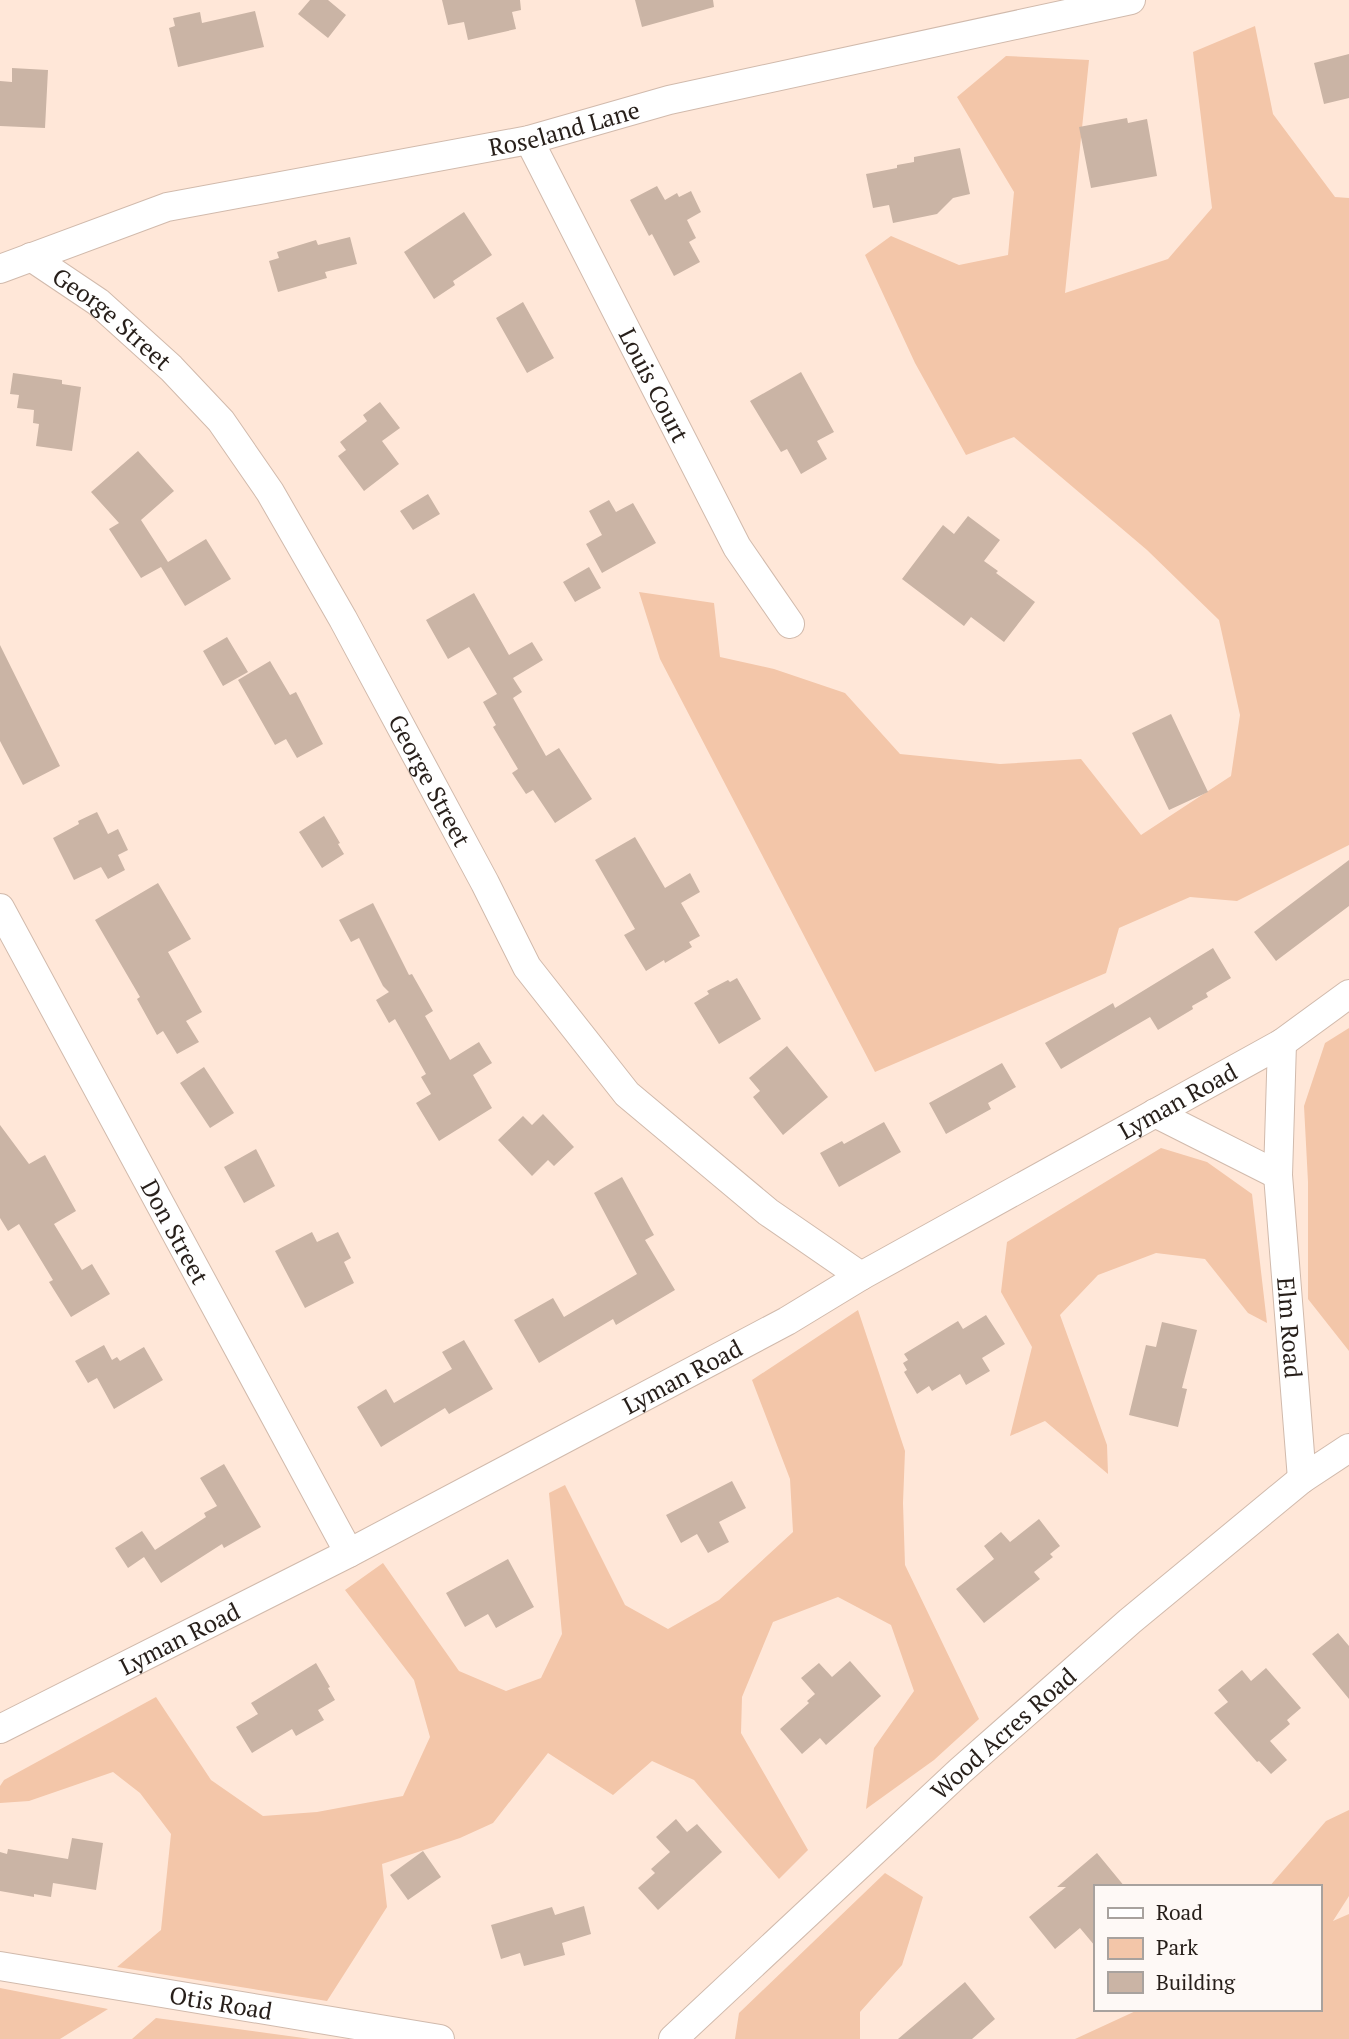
<svg xmlns="http://www.w3.org/2000/svg" width="1349" height="2039" font-family="'PT Serif',serif">
  <style>
    .green { fill: #f3c6a9 }
    .building { fill: #cab4a5 }
    .lines { fill: none; stroke-linecap: round; stroke-linejoin: round }
    .street-casing { stroke: #d1baac; stroke-width: 30 }
    .street { stroke: #fff; stroke-width: 28 }
    .labels { text-anchor: middle; dominant-baseline: central; stroke-width: 5; stroke-linejoin: round; paint-order: stroke }
    .street-label { font-size: 24px; fill: #271f1a; stroke: #fef9f6 }
  </style>
  <rect width="100%" height="100%" fill="#ffe7d8"/>
  <!-- green -->
  <path class="green" d="M1255,26l18,88 62,83 14,1v647l-112,56 -47,-4 -71,31 -13,45 -231,99 -215,-413 -21,-67 75,11 6,54 54,12 71,24 55,61 100,10 81,-5 60,76 90,-59 9,-61 -21,-95 -72,-70 -133,-113 -48,18 -51,-92 -50,-108 26,-19 68,29 49,-10 6,-63 -57,-95 49,-41 83,4 -24,233 103,-34 44,-51 -19,-156z
    M1349,1028v323l-41,-52v-117l-4,-76 21,-63z
    M1161,1148l46,14 45,32 15,129 -19,-10 -43,-54 -49,-6 -58,22 -38,40 47,130 1,29 -63,-53 -35,15 22,-89 -31,-55 6,-50z
    M858,1310l47,141 -2,52 2,62 74,154 -45,41 -68,49 8,-61 40,-57 -23,-66 -53,-28 -65,25 -31,75 -1,36 67,117 -29,29 -85,-99 -42,-19 -39,34 -65,-42 -55,70 -33,15 -78,26 5,43 -60,94 -210,-34 44,-37 10,-96 -31,-41 -27,-21 -84,29 -29,2v-17l4,-6 152,-83 55,83 52,36 54,-4 86,-16 27,-59 -16,-57 -69,-90 38,-27 76,108 47,20 35,-13 21,-44 -13,-141 16,-8 60,120 43,24 51,-29 74,-68 -3,-53 -38,-99z
    M1349,1810v86l-16,25 16,-7v125h-274l65,-30h179v-122h-50l57,-66z
    M885,1873l38,24 -21,68 -42,47v27h-125l4,-26z
    M0,1988l108,21 -48,30h-60z
    M156,2018l155,21h-179z"/>
  <!-- building -->
  <path class="building" d="M310,0h18l18,15 -18,23 -30,-24z
    M442,0h78l1,10 -9,2 4,17 -48,11 -4,-18 -16,3z
    M635,0h78l1,7 -72,20z
    M255,11l9,36 -86,20 -9,-39 6,-2 -2,-8 27,-6 2,11z
    M1349,54v44l-25,6 -10,-41z
    M12,68l36,2 -3,58 -45,-2v-45l12,1z
    M1127,118l1,5 19,-4 10,57 -66,12 -12,-61z
    M960,148l10,46 -17,4 -16,16 -44,9 -4,-18 -16,3 -7,-34 31,-6v-3l17,-3v-5z
    M657,186l8,14 12,-7 2,4 12,-6 10,21 -14,8 9,18 -7,4 11,20 -26,14 -22,-42 -3,2 -19,-36z
    M464,212l28,43 -39,26 2,4 -21,14 -30,-47z
    M350,237l7,27 -32,8 2,6 -49,14 -9,-31 10,-3 -2,-6 39,-12 2,5z
    M523,302l31,56 -27,15 -31,-55z
    M801,372l33,60 -17,9 10,18 -26,15 -14,-25 -6,3 -31,-51z
    M13,373l49,7v4l19,3 -9,64 -36,-5 3,-22 -6,-1 1,-13 -17,-2 2,-13 -9,-1z
    M380,402l20,26 -18,13 17,23 -35,27 -26,-35 8,-6 -6,-8 27,-21 -4,-6z
    M138,451l36,40 -33,29 27,42 38,-23 25,40 -46,27 -24,-39 -20,11 -32,-49 10,-6 -28,-31z
    M428,494l12,20 -27,16 -13,-19z
    M609,500l7,12 17,-9 23,40 -54,30 -16,-29 16,-9 -13,-24z
    M968,516l32,24 -16,21 14,10 -2,2 39,29 -31,40 -33,-25 -7,9 -62,-47 41,-54 11,9z
    M589,567l12,21 -26,14 -12,-20z
    M474,593l35,62 23,-13 11,18 -30,18 9,14 -9,6 33,58 13,-8 33,51 -37,24 -22,-33 -7,4 -14,-21 6,-4 -25,-42 3,-2 -13,-23 14,-8 -28,-47 -21,12 -22,-39z
    M227,637l21,35 -25,14 -20,-35z
    M0,645l60,121 -37,19 -23,-44z
    M270,661l20,34 6,-3 27,52 -26,14 -11,-19 -11,6 -37,-65z
    M1171,714l37,78 -39,18 -37,-77z
    M97,812l11,22 10,-5 10,21 -10,5 7,15 -17,9 -7,-12 -27,13 -21,-42 26,-14 -1,-3z
    M324,816l16,27 -2,1 6,10 -22,14 -23,-36z
    M635,837l30,51 25,-15 10,19 -19,11 19,33 -11,6 3,5 -27,16 -1,-3 -18,11 -22,-36 11,-6 -40,-69z
    M1349,860v46l-73,55 -22,-29z
    M158,883l33,56 -23,13 34,60 -16,9 13,21 -22,12 -14,-23 -6,4 -20,-36 3,-2 -45,-77z
    M373,903l36,72 3,-1 21,37 -8,5 25,44 29,-18 13,21 -19,12 19,33 -53,33 -23,-38 15,-9 -10,-17 5,-3 -31,-55 -6,4 -13,-23 13,-8 -6,-6 -24,-48 -8,4 -12,-22z
    M1213,948l18,30 -25,15 2,4 -16,9 1,3 -35,21 -8,-13 -89,52 -16,-26 68,-40 2,5z
    M737,978l24,41 -42,25 -25,-41 15,-9 -2,-3 21,-11 2,2z
    M787,1046l41,51 -45,38 -30,-38 7,-6 -11,-13z
    M1002,1063l14,24 -28,16 3,6 -45,25 -17,-31z
    M204,1067l30,46 -24,15 -30,-45z
    M543,1114l31,33 -20,19 -6,-6 -16,16 -34,-36 25,-24 9,9z
    M884,1122l17,30 -62,35 -19,-34 22,-12 2,3z
    M0,1125l29,39 16,-9 31,56 -22,13 28,46 10,-6 18,30 -39,23 -22,-35 4,-2 -34,-56 -11,7 -8,-13z
    M256,1149l19,37 -31,17 -20,-36z
    M622,1177l32,58 -9,5 30,50 -59,35 -3,-6 -74,44 -25,-43 39,-22 11,19 73,-43 -43,-81z
    M312,1232l5,10 21,-10 13,26 -7,4 10,21 -49,25 -30,-57z
    M986,1315l19,29 -23,14 8,13 -24,14 -6,-11 -28,17 -3,-5 -12,8 -13,-22 3,-2 -4,-7 5,-3 -4,-6 54,-33 5,8z
    M1162,1322l35,8 -15,58 5,1 -9,38 -49,-12 17,-70 10,2z
    M464,1340l29,49 -44,25 -4,-6 -64,39 -24,-40 29,-18 8,14 58,-34 -10,-17z
    M104,1345l8,15 5,-3 3,4 24,-14 19,33 -49,29 -17,-31 -9,5 -13,-22z
    M224,1464l37,63 -37,21 -2,-4 -61,39 -17,-26 -16,11 -13,-20 27,-17 13,19 51,-33 -2,-4 13,-7 -17,-28z
    M732,1481l14,27 -27,14 10,20 -21,11 -11,-19 -16,9 -15,-28z
    M1039,1519l21,27 -10,8 3,3 -19,15 6,7 -56,44 -28,-34 38,-30 -10,-13 17,-14 9,10z
    M508,1559l26,48 -38,21 -8,-14 -23,13 -19,-34z
    M1338,1633l11,13v53l-37,-45z
    M850,1661l31,35 -55,49 -6,-7 -18,16 -22,-25 29,-26 -2,-2 8,-7 -14,-16 18,-15 13,14z
    M316,1663l14,24 -2,1 7,12 -17,10 6,10 -28,16 -4,-7 -40,24 -16,-26 22,-13 -7,-11z
    M1266,1668l35,40 -14,12 3,4 -20,17 17,19 -16,14 -12,-13 -2,1 -43,-49 14,-11 -10,-12 24,-20 9,11z
    M676,1819l11,13 10,-8 25,28 -64,58 -20,-22 17,-15 -4,-4 19,-17 -14,-15z
    M72,1838l31,5 -7,47 -43,-7 -2,14 -17,-3v3l-34,-6v-39l7,2 1,-5 60,10z
    M423,1851l18,26 -33,23 -18,-25z
    M1097,1853l28,34h-30v59l-15,-18 -25,21 -26,-32 37,-30h-9z
    M584,1906l7,28 -29,9 3,12 -41,11 -4,-13 -19,6 -10,-34 61,-18 3,8z
    M965,1982l30,37 -23,20h-74z"/>
  <g class="lines">
    <!-- street casing -->
    <g class="street-casing">
      <g id="street">
        <path id="s1" d="M529,140l208,407 53,77"/>
        <path id="s2" d="M31,257l67,45 73,66 50,53 49,71 73,127 142,264 42,84 100,127 141,118 93,64"/>
        <path id="s3" d="M0,269l167,-62 362,-67 140,-40 462,-100"/>
        <path id="s4" d="M0,908l349,645"/>
        <path id="s5" d="M1282,1043l-4,132 24,304"/>
        <path d="M1155,1113l123,62"/>
        <path id="s6" d="M0,1729l349,-176 438,-232 74,-45 421,-233 67,-49"/>
        <path id="s7" d="M0,1966l440,73"/>
        <path id="s8" d="M673,2039l287,-268 170,-150 172,-142 47,-31"/>
      </g>
    </g>
    <!-- street -->
    <use href="#street" class="street"/>
  </g>
  <g class="labels">
    <!-- street labels -->
    <g class="street-label">
      <text stroke="none"><textPath href="#s3" startOffset="583">Roseland Lane</textPath></text>
      <text stroke="none"><textPath href="#s2" startOffset="102">George Street</textPath></text>
      <text stroke="none"><textPath href="#s1" startOffset="275">Louis Court</textPath></text>
      <text stroke="none"><textPath href="#s2" startOffset="668">George Street</textPath></text>
      <text stroke="none"><textPath href="#s6" startOffset="1335">Lyman Road</textPath></text>
      <text stroke="none"><textPath href="#s4" startOffset="368">Don Street</textPath></text>
      <text stroke="none"><textPath href="#s5" startOffset="285">Elm Road</textPath></text>
      <text stroke="none"><textPath href="#s6" startOffset="768">Lyman Road</textPath></text>
      <text stroke="none"><textPath href="#s6" startOffset="201">Lyman Road</textPath></text>
      <text stroke="none"><textPath href="#s8" startOffset="450">Wood Acres Road</textPath></text>
      <text stroke="none"><textPath href="#s7" startOffset="224">Otis Road</textPath></text>
    </g>
  </g>
  <!-- legend -->
  <rect x="1094" y="1885" width="228" height="126" fill="#fef9f6" stroke="#a8a29e" stroke-width="2"/>
  <rect x="1108" y="1908" width="35" height="10" fill="#ffffff" stroke="#a8a29e" stroke-width="2"/>
  <text x="1156" y="1920" font-size="21" fill="#271f1a">Road</text>
  <rect x="1108" y="1938" width="35" height="21" fill="#f3c6a9" stroke="#a8a29e" stroke-width="2"/>
  <text x="1156" y="1955" font-size="21" fill="#271f1a">Park</text>
  <rect x="1108" y="1972" width="35" height="21" fill="#cab4a5" stroke="#a8a29e" stroke-width="2"/>
  <text x="1156" y="1990" font-size="21" fill="#271f1a">Building</text>
</svg>
